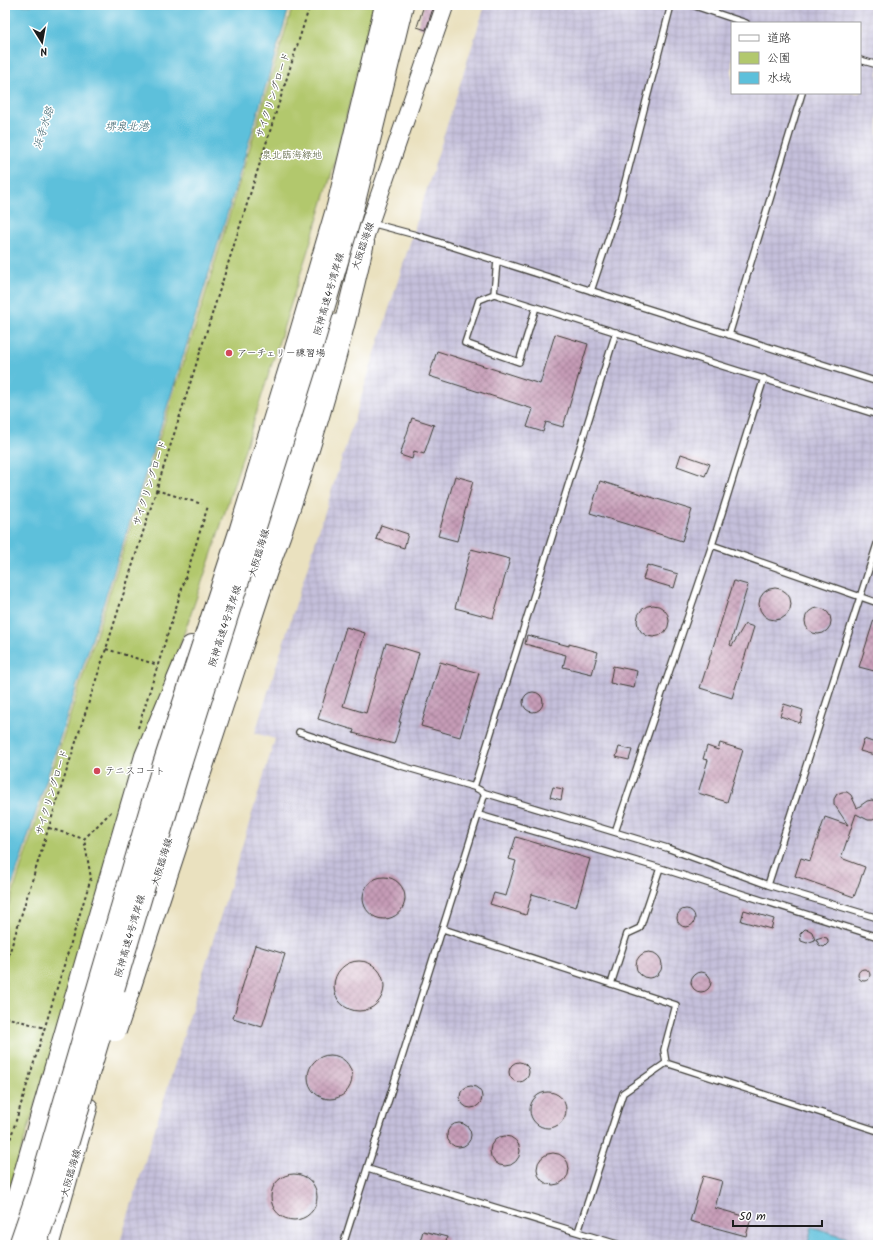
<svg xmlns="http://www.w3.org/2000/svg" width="883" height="1250" font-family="Kalam,'Klee One',sans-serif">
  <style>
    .industrial { fill: url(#industrial-grid); fill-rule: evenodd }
    .park { fill: #b2c86d; stroke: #677244 }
    .water { fill: #5dc0db; stroke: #3c6e7c }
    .building { fill: url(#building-cross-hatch) }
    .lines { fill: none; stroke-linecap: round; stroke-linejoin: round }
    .service-casing { stroke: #3b3a34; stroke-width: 8 }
    .primary-casing { stroke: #3b3a34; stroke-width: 19 }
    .motorway-casing { stroke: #3b3a34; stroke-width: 22 }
    .path { stroke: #3b3a34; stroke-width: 2; stroke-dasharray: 3 3; stroke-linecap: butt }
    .service { stroke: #fff; stroke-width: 5.5 }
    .primary { stroke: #fff; stroke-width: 17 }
    .motorway { stroke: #fff; stroke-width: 20 }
    .motorway-bridge-casing { stroke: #3b3a34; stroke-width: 22; stroke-linecap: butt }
    .motorway-bridge { stroke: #fff; stroke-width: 20 }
    .poi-dot { fill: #d1495b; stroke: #fff; stroke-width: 1.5 }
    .labels { text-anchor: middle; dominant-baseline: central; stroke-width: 3; stroke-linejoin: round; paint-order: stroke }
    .street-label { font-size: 10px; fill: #1c1c1c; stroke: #fff }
    .park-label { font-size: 10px; fill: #58613c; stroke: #fff }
    .poi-label { font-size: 10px; fill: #1c1c1c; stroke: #fff; text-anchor: start }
    .water-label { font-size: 11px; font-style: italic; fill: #365e68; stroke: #fff }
  </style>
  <defs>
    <pattern id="industrial-grid" width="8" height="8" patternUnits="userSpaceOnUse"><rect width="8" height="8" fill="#c5c0db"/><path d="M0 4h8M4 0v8" fill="none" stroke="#a9a4bb"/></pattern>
    <pattern id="building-cross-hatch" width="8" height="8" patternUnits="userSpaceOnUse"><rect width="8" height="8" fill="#c69cb7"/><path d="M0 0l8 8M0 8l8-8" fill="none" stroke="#a07e94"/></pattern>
  </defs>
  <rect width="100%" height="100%" fill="#fff"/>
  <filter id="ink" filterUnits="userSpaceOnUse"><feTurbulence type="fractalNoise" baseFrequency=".025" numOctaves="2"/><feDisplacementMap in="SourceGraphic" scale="8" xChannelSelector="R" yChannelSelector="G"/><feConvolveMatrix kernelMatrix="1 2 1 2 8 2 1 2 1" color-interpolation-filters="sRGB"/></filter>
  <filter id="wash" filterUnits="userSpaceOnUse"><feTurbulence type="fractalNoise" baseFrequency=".012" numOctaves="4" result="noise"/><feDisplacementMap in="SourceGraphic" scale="16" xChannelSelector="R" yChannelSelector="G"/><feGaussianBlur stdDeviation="0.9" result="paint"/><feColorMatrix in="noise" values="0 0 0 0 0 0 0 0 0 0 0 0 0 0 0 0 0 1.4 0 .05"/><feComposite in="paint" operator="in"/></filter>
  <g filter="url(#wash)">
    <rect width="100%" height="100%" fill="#eae1bf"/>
    <!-- industrial -->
    <path class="industrial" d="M485,5h393v1240h-759l156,-506 -20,-6zM732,23h128v70h-128z"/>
    <!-- park -->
    <path class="park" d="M293,5h81l-40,161 -26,84 -96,303 -33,95 -174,554v-285l194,-602z"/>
    <!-- water -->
    <path class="water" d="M5,5h285l-58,194 -59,190 -168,519z
      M812,1227l59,18h-64z"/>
    <g id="blocks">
      <!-- building -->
      <path class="building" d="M424,5h10l-8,25 -9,-3z
        M555,334l33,10 -25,83 -17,-5 -3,10 -16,-5 6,-18 -104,-33 8,-25 103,33z
        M412,418l22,7 -10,29 -10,-3 -2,8 -12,-4z
        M681,454l29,10 -5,12 -28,-10z
        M455,476l18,5 -16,60 -19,-5z
        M600,481l92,29 -10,31 -92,-28z
        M381,525l27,9 -4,14 -28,-9z
        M471,549l39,10 -17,59 -38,-10z
        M647,565l31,9 -4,14 -31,-9z
        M734,581l14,4 -18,60 2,1 13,-22 9,3 -22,71 -32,-10z
        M759 604a16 16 0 1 1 32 0a16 16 0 1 1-32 0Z
        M637 621a16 16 0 1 1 32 0a16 16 0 1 1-32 0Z
        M805 621a13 13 0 1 1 26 0a13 13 0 1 1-26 0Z
        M876,613l2,1v58l-19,-5z
        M346,627l19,6 -22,73 23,7 20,-70 33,10 -20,69h2l-7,22 -41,-11 1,-3 -36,-11z
        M527,635l42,11v-2l29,8 -6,22 -29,-7 3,-12 -41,-11z
        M440,662l39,11 -19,64 -39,-11z
        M613,666l24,5 -3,17 -24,-5z
        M523 702a10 10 0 1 1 20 0a10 10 0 1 1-20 0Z
        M784,704l19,6 -3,13 -20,-7z
        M864,739l14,5v12l-18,-5z
        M720,743l23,7 -16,52 -29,-9 10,-33 -5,-1 4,-13 11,4z
        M619,747l13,3 -3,10 -13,-3z
        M553,787l10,2 -2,11 -11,-3z
        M842,792h5l4,3 6,13 10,-7 5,-1 6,3v14l-5,3h-5l-12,-6 -15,44 24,9 -11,30 -59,-21 6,-18 9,3 15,-44 23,8 -14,-21v-5l3,-5z
        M516,837l74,22 -14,48 -44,-13 -6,21 -36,-11 4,-11 12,3 10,-35 -7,-2z
        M363 898a21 21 0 1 1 42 0a21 21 0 1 1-42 0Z
        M677 918a9 9 0 1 1 18 0a9 9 0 1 1-18 0Z
        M744,910l30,9 -3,10 -30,-8z
        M805,929l4,1 3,2 3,8 -8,3 -6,-2 -1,-7z
        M822,937l5,1 1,3v2l-4,4 -5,-2 -3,-6z
        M255,945l30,9 -23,73 -29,-9z
        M636 965a13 13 0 1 1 26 0a13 13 0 1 1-26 0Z
        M334 986a25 25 0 1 1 50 0a25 25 0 1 1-50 0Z
        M858 975a6 6 0 1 1 12 0a6 6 0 1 1-12 0Z
        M691 982a10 10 0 1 1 20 0a10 10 0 1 1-20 0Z
        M308 1077a22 22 0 1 1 44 0a22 22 0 1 1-44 0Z
        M509 1072a10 10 0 1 1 20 0a10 10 0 1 1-20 0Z
        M460 1097a11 11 0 1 1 22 0a11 11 0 1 1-22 0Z
        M530 1110a18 18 0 1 1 36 0a18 18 0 1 1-36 0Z
        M447 1135a12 12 0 1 1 24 0a12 12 0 1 1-24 0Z
        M490 1151a15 15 0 1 1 30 0a15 15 0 1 1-30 0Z
        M537 1169a16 16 0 1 1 32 0a16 16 0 1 1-32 0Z
        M271 1197a23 23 0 1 1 46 0a23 23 0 1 1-46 0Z
        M703,1176l19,5 -7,27 36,10 -5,18 -56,-15z
        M423,1231l24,6 -2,8h-26z"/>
    </g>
  </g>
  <g filter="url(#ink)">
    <use href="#blocks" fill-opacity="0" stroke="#3b3a34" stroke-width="1"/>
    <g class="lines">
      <!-- service casing -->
      <g class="service-casing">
        <path id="service" d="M692,5l54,18
          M860,60l18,5
          M371,223l45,12 462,147
          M497,261l-3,33 384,121
          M591,291l26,-78 54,-208
          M494,294l-15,6 -14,43 54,19 17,-55
          M729,335l73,-242
          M712,545l166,58
          M299,732l99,33 76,22 11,6 182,55 101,37 110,33
          M474,787l142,-455
          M479,815l181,53 218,69
          M615,832l97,-287 52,-167
          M768,885l110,-344
          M443,929l233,76 -12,45 2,13
          M611,984l16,-50 13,-6 20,-60
          M368,1169l252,76
          M578,1232l45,-139 43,-30 212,68
          M343,1245l142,-452"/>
      </g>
      <!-- primary casing -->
      <g class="primary-casing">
        <path id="primary" d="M359,254l86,-249
          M182,800l98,-314 56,-163
          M50,1245l39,-138"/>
      </g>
      <!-- motorway casing -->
      <g class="motorway-casing">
        <path id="motorway" d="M126,1001l141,-430c41,-107 72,-218 97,-329
          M5,1239l140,-483 46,-110"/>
      </g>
      <!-- path -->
      <path class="path" d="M156,490l46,14
        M106,649l52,16
        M138,728l70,-222
        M49,828l35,11
        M5,967l58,-185 43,-133 204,-644
        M5,1017l40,11
        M5,1156l86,-278 -7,-39 28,-28"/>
      <!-- service -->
      <use href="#service" class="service"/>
      <!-- primary -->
      <use href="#primary" class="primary"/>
      <!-- motorway -->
      <use href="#motorway" class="motorway"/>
      <!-- motorway-bridge casing -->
      <g class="motorway-bridge-casing">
        <path id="motorway-bridge" d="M116,1031l10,-30
          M19,1245l18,-52 126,-429 76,-232 59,-193 39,-133 48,-201
          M36,1245l17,-50 127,-427 133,-422 40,-136 50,-205"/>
      </g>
      <!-- motorway-bridge -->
      <use href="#motorway-bridge" class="motorway-bridge"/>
    </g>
  </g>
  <!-- markers -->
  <g class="poi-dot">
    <circle cx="229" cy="353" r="4"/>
    <circle cx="97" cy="771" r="4"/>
  </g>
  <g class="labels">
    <!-- street labels -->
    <g class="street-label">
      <text transform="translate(273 95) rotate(-72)">サイクリングロード</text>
      <text transform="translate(363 246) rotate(-71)">大阪臨海線</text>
      <text transform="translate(329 294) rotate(-74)">阪神高速4号湾岸線</text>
      <text transform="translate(150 483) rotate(-72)">サイクリングロード</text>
      <text transform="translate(259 553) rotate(-73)">大阪臨海線</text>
      <text transform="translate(225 626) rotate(-72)">阪神高速4号湾岸線</text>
      <text transform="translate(52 792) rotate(-73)">サイクリングロード</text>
      <text transform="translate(162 862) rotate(-73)">大阪臨海線</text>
      <text transform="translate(130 936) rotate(-74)">阪神高速4号湾岸線</text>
      <text transform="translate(71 1173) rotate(-74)">大阪臨海線</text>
    </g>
    <!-- park labels -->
    <g class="park-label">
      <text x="292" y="155">泉北臨海緑地</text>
    </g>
    <!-- poi labels -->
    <g class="poi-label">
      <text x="237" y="353">アーチェリー練習場</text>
      <text x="105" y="771">テニスコート</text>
    </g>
    <!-- water labels -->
    <g class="water-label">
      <text x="127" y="127">堺泉北港</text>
      <text transform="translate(44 128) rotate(-72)">浜寺水路</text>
    </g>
  </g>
  <!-- margin -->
  <rect width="883" height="1250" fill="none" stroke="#fff" stroke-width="20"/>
  <!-- legend -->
  <rect x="731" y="22" width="130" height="72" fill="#ffffff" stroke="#a4a4a4"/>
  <rect x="739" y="35" width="20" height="6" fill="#ffffff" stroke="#a4a4a4"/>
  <text x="767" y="42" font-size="12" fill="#1c1c1c">道路</text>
  <rect x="739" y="52" width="20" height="12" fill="#b2c86d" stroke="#a4a4a4"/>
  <text x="767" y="62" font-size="12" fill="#1c1c1c">公園</text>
  <rect x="739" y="72" width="20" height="12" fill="#5dc0db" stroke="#a4a4a4"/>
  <text x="767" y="82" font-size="12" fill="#1c1c1c">水域</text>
  <!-- north arrow -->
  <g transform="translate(42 42) rotate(169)" stroke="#ffffff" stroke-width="3" paint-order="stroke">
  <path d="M0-3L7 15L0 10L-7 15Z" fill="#1c1c1c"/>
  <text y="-6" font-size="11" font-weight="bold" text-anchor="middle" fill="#1c1c1c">N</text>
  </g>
  <!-- scale -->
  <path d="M733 1220v6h89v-6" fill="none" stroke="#1c1c1c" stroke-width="2"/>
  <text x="739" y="1220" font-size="12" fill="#1c1c1c" stroke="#ffffff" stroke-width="3" paint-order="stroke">50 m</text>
</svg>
